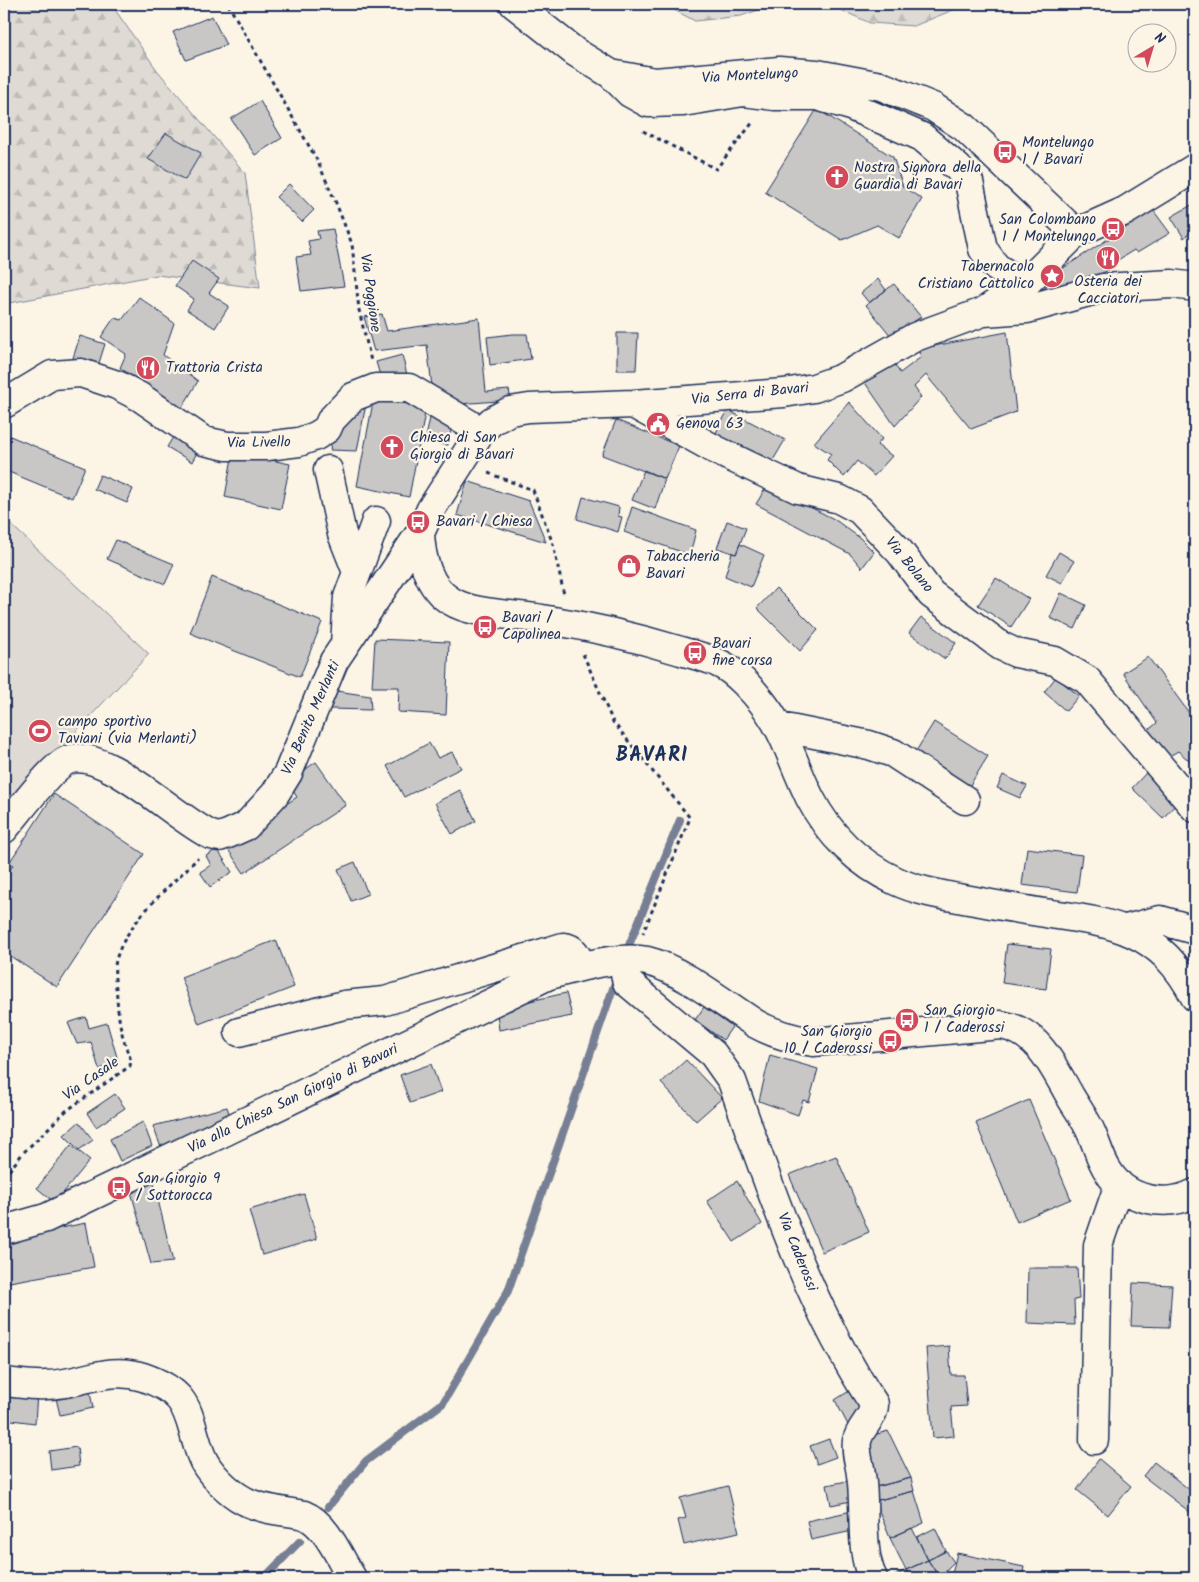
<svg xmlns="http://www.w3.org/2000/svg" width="1199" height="1582" font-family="Kalam,sans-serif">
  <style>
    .green { fill: #dfdbd4; stroke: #7d8599 }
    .forest { fill: url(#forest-firs); stroke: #7d8599 }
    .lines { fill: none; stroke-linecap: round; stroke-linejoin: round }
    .stream { stroke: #767f94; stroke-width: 8 }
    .building { fill: #c8c7c6; stroke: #1b2f5e }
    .minor-casing { stroke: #1b2f5e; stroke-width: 31 }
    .path { stroke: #1b2f5e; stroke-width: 3; stroke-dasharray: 4 4; stroke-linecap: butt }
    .minor { stroke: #fcf5e5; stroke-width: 28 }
    .labels { text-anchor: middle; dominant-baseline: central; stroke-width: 4.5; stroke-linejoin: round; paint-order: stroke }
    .street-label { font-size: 15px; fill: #1b2f5e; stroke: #fcf5e5 }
    .poi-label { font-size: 15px; fill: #1b2f5e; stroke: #fcf5e5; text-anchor: start }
    .district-label { font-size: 20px; font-weight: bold; letter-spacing: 1px; fill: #1b2f5e; stroke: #fcf5e5 }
  </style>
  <defs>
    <pattern id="forest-firs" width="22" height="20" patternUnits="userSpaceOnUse" patternTransform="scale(1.25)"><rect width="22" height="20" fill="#dfdbd4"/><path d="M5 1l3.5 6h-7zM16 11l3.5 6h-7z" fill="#bfbcb8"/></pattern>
  </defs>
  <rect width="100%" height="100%" fill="#fcf5e5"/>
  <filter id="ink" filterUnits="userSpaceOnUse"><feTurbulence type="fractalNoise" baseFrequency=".02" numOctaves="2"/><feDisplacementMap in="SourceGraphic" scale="10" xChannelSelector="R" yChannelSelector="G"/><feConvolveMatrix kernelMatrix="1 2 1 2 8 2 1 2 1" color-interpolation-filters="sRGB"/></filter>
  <g filter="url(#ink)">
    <!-- green -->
    <path class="green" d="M4,518l145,136 -145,154z"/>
    <!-- forest -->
    <path class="forest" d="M4,4h107l46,66 88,103 15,115 -103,-13 -153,29z
      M663,4h113l-35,12 -46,5z
      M816,4h147l-3,3 -46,19 -44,-3 -40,-18z"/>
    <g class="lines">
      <!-- stream -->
      <path class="stream" d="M625,955l55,-135
        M328,1507l38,-46 77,-58 65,-112 109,-314
        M264,1578l36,-37"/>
    </g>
    <!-- building -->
    <path class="building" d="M212,16l14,29 -40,15 -13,-28z
      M260,101l22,37 -27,17 -24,-36z
      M817,109l76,48 10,30 19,12 -23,39 -22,-13 -35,15 -77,-48z
      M166,133l35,20 -16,27 -37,-21z
      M289,184l25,26 -12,12 -26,-25z
      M1195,203v25l-11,10 -13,-21z
      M1153,210l17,23 -33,20 -3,-3 -21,13 1,4 -72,37 -4,-8 19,-24z
      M333,229l11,57 -43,5 -5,-34 15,-2 -3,-14 11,-2 -2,-8z
      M192,261l27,18 -10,14 20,13 -14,22 -28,-18 7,-11 -19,-13z
      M878,279l8,11 -17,13 -8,-10z
      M894,284l27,33 -30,19 -25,-31z
      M139,297l35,26 -11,32 35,26 -16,27 -62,-40 6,-14 -25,-17 13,-19 8,2z
      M382,314l5,17 92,-13 7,74 23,-2 2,10 -66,5 -12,-10 -6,-50 -53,6 -10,-34z
      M1007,332l9,80 -45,17 -45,-54 -12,12 7,10 -26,29 -34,-49 30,-18 9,14 21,-16 -3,-8z
      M617,333h21l-2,37h-19z
      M513,334h14l4,25 -41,6 -3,-28z
      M80,336l25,8 -7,22 -25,-8z
      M402,355l5,20 -25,7 -6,-20z
      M374,397l52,11 -17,89 -52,-11z
      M849,402l33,37 -5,6 15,11 -18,20 -17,-15 -13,16 -17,-17 4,-6 -17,-11z
      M366,404l-9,47 -27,-1 4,-28z
      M432,408l21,13 -5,24 -23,-3z
      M728,410l57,30 -19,32 -56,-28z
      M616,420l63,26 -14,33 -63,-24z
      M178,429l23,16 -9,17 -25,-15z
      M10,436l75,31 -13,31 -68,-28v-17z
      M233,452l57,12 -9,45 -56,-12z
      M644,470l21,9 -10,30 -23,-9z
      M100,475l33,14 -6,14 -33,-14z
      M467,481l62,20 17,41 -89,-27z
      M770,481l20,16 44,22 26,19 14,14 -12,16 -12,-14 -94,-50z
      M583,497l36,10 -1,9 4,1 -4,15 -41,-13z
      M632,507l64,23 -6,25 -66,-23z
      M727,521l19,7 -10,26 -19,-6z
      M116,540l58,24 -9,20 -58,-25z
      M740,544l24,11 -13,32 -26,-11 7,-23 4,1z
      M1059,552l15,9 -12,22 -16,-8z
      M212,577l110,45 -22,55 -110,-44z
      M996,578l33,21 -18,28 -33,-22z
      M776,588l42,42 -18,21 -43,-43z
      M1061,593l25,12 -11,24 -25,-11z
      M921,617l35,26 -11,16 -36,-26z
      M375,639l74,3 -3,73 -48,-3 1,-25h-27z
      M1148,657l47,64v39l-3,1 -6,-3 -8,-7 -19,11 -18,-26 16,-13 -34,-50z
      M1056,677l23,19 -13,15 -22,-19z
      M337,691l33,5 1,14 -42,-1z
      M934,722l54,34 -21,34 -54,-34z
      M429,743l9,15 14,-6 9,16 -57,29 -17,-31z
      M316,762l30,43 -102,68 -19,-28 72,-48 -10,-15z
      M1146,773l31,30 -14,15 -31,-30z
      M1003,775l24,11 -7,12 -23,-10z
      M460,790l16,31 -24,13 -17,-31z
      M54,794l90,60 -87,133 -53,-35v-73l9,-14 -4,-2z
      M1027,848l55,7 -5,37 -55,-7z
      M217,849l15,23 -22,15 -10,-15 11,-7 -5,-9z
      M355,862l13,32 -17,7 -13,-32z
      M276,940l18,47 -95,37 -18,-47z
      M1007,944l44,5 -5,40 -44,-6z
      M566,993l6,23 -73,14 -2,-17 15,-3v-5z
      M704,1007l28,20 -9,13 -28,-20z
      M86,1017l3,11 18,-5 12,41 -20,5 -8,-27 -14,2 -9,-21z
      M770,1055l48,14 -9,33 -6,-2 -5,15 -39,-14z
      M686,1060l36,38 -26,23 -35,-38z
      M431,1064l10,28 -31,11 -10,-28z
      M115,1094l10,14 -29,19 -9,-14z
      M1029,1100l42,99 -54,23 -41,-99z
      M227,1107l4,12 -69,31 -9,-24z
      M79,1122l14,18 -14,10 -15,-15z
      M143,1122l9,24 -32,15 -10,-22z
      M71,1145l19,15 -35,43 -18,-15z
      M836,1156l33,76 -47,20 -33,-77z
      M153,1179l20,83 -22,2 -21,-76z
      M737,1181l25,43 -28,18 -27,-41z
      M304,1194l13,45 -55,16 -13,-45z
      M86,1223l8,44 -90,16v-44z
      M1028,1268h49l2,31 -5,1 1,25 -48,-2z
      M1133,1283l39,2 -3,42 -38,-1z
      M949,1346l2,29h13l3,31 -16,1 3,29 -21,2 -7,-90z
      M89,1387l4,21 -33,7 -5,-21z
      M854,1388l12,26 -18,11 -13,-25z
      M4,1390l33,3 -2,30 -31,-4z
      M888,1431l23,47 -39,10 -2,-52z
      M829,1439l7,18 -19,7 -7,-18z
      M77,1447l2,19 -28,4 -2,-19z
      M1099,1459l32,27 -23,29 -31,-25z
      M1154,1462l41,32v22l-52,-40z
      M911,1478l3,13 -39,10 -3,-13z
      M852,1480l4,20 -25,5 -4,-20z
      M728,1486l11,46 -55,13 -6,-25 8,-2 -6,-20z
      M914,1491l10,32 -34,15 -15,-37z
      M852,1511l5,19 -46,10 -4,-19z
      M912,1528l16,32 -22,10 -16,-32z
      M935,1528l11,23 -18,9 -11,-23z
      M946,1551l8,11 -15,15 -11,-17z
      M957,1553l67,14 -2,11h-71z
      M928,1560l11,17 -2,1h-23l-8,-8z
      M906,1570l8,8h-23z"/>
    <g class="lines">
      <!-- minor casing -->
      <g class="minor-casing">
        <path id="minor" d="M514,4l61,48 36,22 44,8 124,-11 38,3 64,12 52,21 31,20 112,106
          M612,75l18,18 18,10 35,-1 60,-10 31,4h43l31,9 74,32 36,31 11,14 14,67 13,18 28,18
          M984,312l43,-3 76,-21 69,-4 23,3
          M4,404l48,-29 29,-2 36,12 23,12 64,44 23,5h40l32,-4 17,-6 11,-7 4,-9 22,-23 23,-9h33l72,43
          M633,404l85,47 80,38 41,10 21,11 40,42 31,42 70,52 15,7 39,8 32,19 108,128
          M328,470l14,64 15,38
          M420,533c1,24 8,55 31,68 22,14 65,13 91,18 47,7 93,18 139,32 12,4 26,6 37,12 10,4 20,13 27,20 40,40 42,68 65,115 19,37 49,66 86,83 19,9 41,13 62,17 29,5 58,11 87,15 69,10 115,16 150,84
          M345,644l3,-47 28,-76
          M780,727l89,18 24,8 72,47
          M4,829c13,-15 47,-61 62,-68 35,-18 111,59 145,74l8,2 9,-3 18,-8 29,-32 13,-21 46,-112 86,-128 11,-24 50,-78 11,-10 18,-10 19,-3 104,-4 151,-11 30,-5 28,-10 73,-41 68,-25 41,-27 52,-52 49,-22 70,-43
          M1126,929l34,-9 35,10
          M632,960l-7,14 2,8 86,72 19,27c39,110 77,226 142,323 0,15 -14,22 -17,37 -2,13 3,22 4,34 5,29 -2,77 12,103
          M239,1032l105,-27 41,-4 178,-54c12,1 14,9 18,19
          M4,1230l42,-12 503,-243c27,-7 70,-20 98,-14 34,8 79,44 109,63 18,10 37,15 57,18l188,-17c37,6 52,41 69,71 7,12 16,24 21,36 6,13 9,27 17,39 18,30 58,37 87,22
          M4,1382c13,1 28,4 42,3 35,0 60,-20 97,-8 50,17 43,38 58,78 6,17 28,38 44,46 17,9 40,10 59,14 23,9 36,44 48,63
          M1094,1440l4,-195 21,-61"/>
      </g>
      <!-- path -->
      <path class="path" d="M228,4l89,156 19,43 16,41 7,66 12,51
        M643,131l73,38 38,-48
        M488,473l45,17 20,54 11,51
        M583,654l30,68 77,96 -47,115
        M4,1177l19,-24 43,-42 64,-45 1,-6c-9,-21 -13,-41 -14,-63 -1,-10 -3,-21 -2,-31 5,-39 56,-81 83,-108"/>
      <!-- minor -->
      <use href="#minor" class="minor"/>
    </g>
  </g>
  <!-- icons -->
  <defs>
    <g id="bus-disc" transform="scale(1.25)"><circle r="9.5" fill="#d1495b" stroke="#fcf5e5"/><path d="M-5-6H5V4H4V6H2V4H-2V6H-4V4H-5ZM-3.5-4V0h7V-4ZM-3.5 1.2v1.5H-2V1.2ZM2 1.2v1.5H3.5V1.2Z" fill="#fff"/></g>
    <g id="church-disc" transform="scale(1.25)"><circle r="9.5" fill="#d1495b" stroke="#fcf5e5"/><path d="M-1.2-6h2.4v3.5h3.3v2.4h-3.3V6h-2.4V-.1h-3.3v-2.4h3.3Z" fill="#fff"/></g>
    <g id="restaurant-disc" transform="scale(1.25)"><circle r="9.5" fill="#d1495b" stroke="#fcf5e5"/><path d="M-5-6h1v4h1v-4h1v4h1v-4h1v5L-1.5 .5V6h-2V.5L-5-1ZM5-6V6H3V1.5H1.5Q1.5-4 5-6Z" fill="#fff"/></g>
    <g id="sight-disc" transform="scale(1.25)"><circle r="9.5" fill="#d1495b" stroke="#fcf5e5"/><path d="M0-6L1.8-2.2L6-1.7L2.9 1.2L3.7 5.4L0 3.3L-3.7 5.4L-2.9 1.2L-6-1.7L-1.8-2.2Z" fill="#fff"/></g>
    <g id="civic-disc" transform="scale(1.25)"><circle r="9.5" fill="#d1495b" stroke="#fcf5e5"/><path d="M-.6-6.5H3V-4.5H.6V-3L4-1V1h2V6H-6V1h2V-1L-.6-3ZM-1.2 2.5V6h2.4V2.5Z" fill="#fff"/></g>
    <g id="shop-disc" transform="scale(1.25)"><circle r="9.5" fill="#d1495b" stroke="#fcf5e5"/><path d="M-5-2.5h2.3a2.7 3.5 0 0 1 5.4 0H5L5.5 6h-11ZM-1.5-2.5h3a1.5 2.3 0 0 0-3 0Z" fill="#fff"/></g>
    <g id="stadium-disc" transform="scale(1.25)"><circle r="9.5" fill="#d1495b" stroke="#fcf5e5"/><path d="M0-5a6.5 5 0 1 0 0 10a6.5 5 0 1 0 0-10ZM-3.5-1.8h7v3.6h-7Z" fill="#fff"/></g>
  </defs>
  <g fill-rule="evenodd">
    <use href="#bus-disc" x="1005" y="152"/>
    <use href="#church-disc" x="837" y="177"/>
    <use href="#bus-disc" x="1113" y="229"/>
    <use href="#restaurant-disc" x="1108" y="258"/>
    <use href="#sight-disc" x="1052" y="276"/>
    <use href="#restaurant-disc" x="148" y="368"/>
    <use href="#civic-disc" x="658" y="424"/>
    <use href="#church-disc" x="392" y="447"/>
    <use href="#bus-disc" x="418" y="522"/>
    <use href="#shop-disc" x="629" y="566"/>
    <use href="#bus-disc" x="485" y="627"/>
    <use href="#bus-disc" x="695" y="653"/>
    <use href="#stadium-disc" x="40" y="731"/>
    <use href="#bus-disc" x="907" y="1020"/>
    <use href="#bus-disc" x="890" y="1041"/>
    <use href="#bus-disc" x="119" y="1188"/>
  </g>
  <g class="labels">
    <!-- street labels -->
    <g class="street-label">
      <text transform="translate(750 76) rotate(-3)">Via Montelungo</text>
      <text transform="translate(370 293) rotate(82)">Via Poggione</text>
      <text transform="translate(750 394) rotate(-6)">Via Serra di Bavari</text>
      <text transform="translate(259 443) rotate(-1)">Via Livello</text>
      <text transform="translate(909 565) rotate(51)">Via Bolano</text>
      <text transform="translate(311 718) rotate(-66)">Via Benito Merlanti</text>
      <text transform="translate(91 1079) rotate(-35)">Via Casale</text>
      <text transform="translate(293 1099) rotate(-26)">Via alla Chiesa San Giorgio di Bavari</text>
      <text transform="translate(797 1252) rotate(68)">Via Caderossi</text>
    </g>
    <!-- poi labels -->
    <g class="poi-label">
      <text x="1022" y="143">Montelungo<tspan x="1022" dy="17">1 / Bavari</tspan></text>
      <text x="854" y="168">Nostra Signora della<tspan x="854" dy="17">Guardia di Bavari</tspan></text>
      <text x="1096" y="220" text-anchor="end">San Colombano<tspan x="1096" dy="17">1 / Montelungo</tspan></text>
      <text x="1034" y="267" text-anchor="end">Tabernacolo<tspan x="1034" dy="17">Cristiano Cattolico</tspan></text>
      <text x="1108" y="282" text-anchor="middle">Osteria dei<tspan x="1108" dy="17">Cacciatori</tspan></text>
      <text x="166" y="368">Trattoria Crista</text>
      <text x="676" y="424">Genova 63</text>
      <text x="410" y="438">Chiesa di San<tspan x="410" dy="17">Giorgio di Bavari</tspan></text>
      <text x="436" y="522">Bavari / Chiesa</text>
      <text x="646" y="557">Tabaccheria<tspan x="646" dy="17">Bavari</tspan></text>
      <text x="502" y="618">Bavari /<tspan x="502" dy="17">Capolinea</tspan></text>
      <text x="712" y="644">Bavari<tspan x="712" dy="17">fine corsa</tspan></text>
      <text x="58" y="722">campo sportivo<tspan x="58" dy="17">Taviani (via Merlanti)</tspan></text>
      <text x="924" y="1011">San Giorgio<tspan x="924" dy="17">1 / Caderossi</tspan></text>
      <text x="872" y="1032" text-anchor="end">San Giorgio<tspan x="872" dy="17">10 / Caderossi</tspan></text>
      <text x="136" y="1179">San Giorgio 9<tspan x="136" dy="17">/ Sottorocca</tspan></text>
    </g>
    <!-- district labels -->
    <g class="district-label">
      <text x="652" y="756">BAVARI</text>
    </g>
  </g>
  <!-- margin -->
  <rect width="1199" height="1582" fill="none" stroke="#fcf5e5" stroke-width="20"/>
  <rect x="10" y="10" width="1179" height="1562" fill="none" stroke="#1b2f5e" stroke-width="2" filter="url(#ink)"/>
  <!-- north arrow -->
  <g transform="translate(1152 48) rotate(38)"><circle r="24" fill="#fcf5e5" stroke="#a2a6af"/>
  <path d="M0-4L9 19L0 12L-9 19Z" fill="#d1495b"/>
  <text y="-8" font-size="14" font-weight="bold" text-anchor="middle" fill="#1b2f5e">N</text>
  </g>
</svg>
